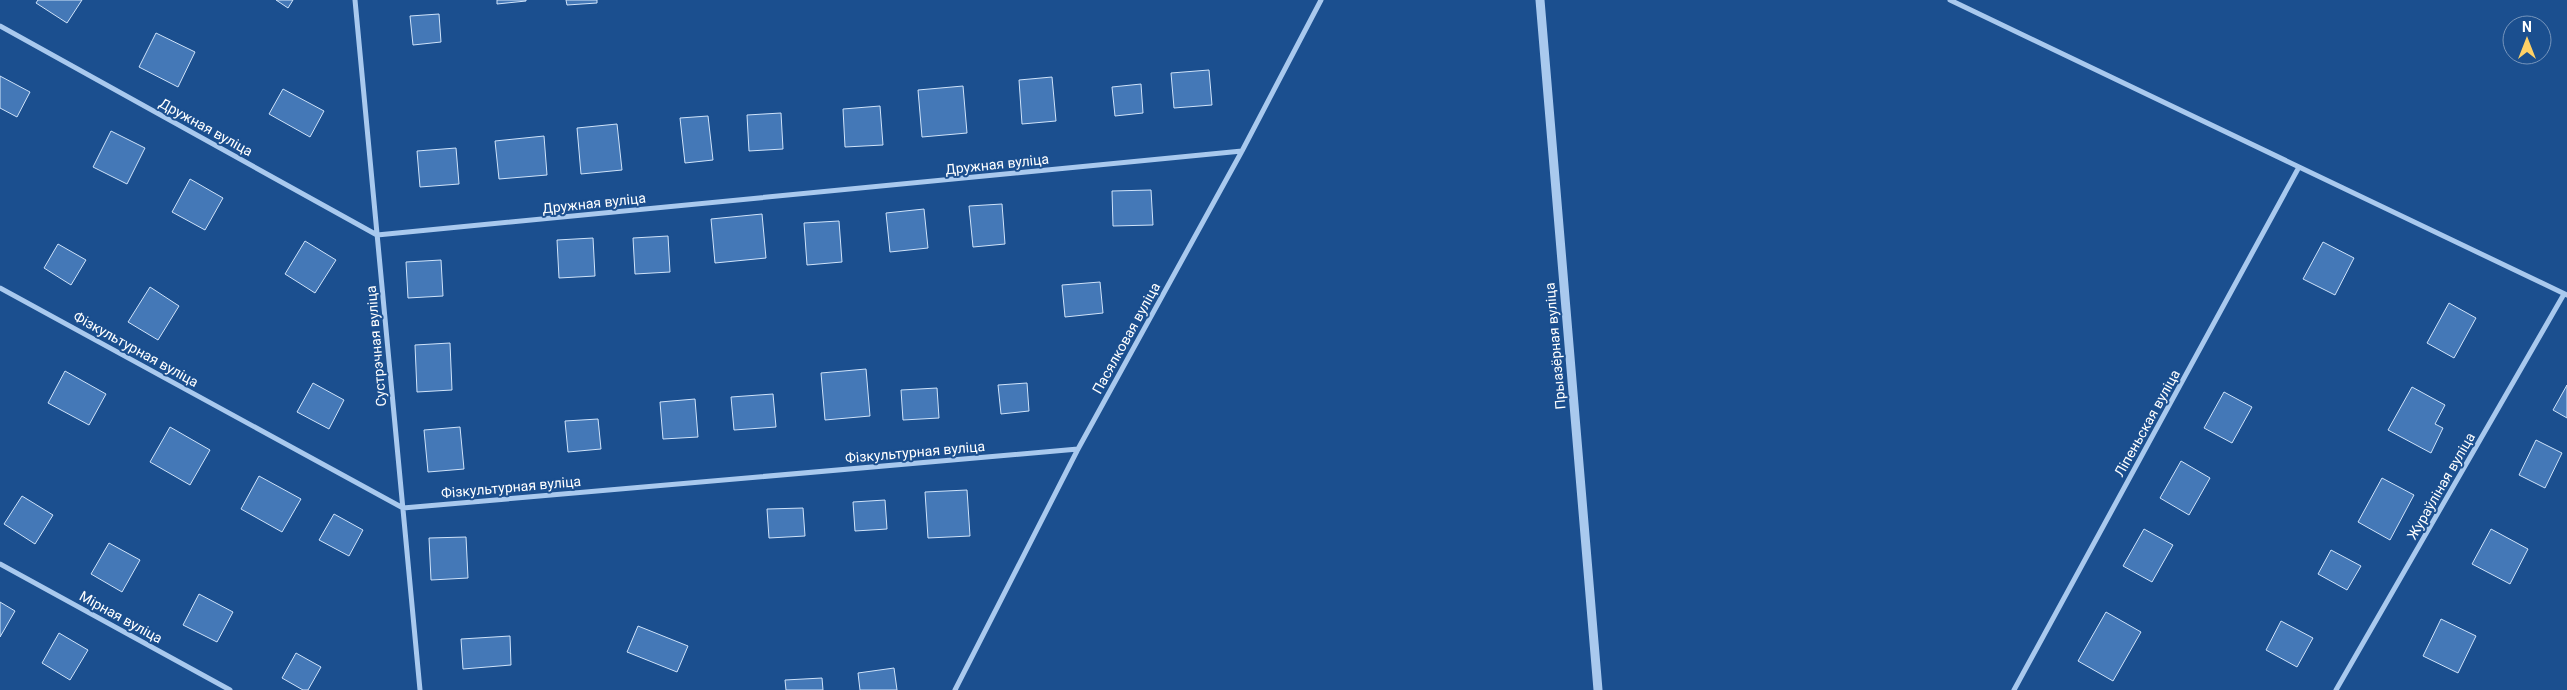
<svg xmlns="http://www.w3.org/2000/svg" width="2567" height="690" font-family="Roboto,sans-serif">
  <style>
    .building { fill: #4478b7; stroke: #cfe3fa }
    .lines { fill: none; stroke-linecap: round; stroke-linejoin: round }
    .minor { stroke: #a9c9ee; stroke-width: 5 }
    .tertiary { stroke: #a9c9ee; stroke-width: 9 }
    .labels { text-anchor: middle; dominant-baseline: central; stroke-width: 4; stroke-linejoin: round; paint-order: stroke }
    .street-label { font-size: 14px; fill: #fff; stroke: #1b4f8f }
  </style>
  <rect width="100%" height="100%" fill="#1b4f8f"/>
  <!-- building -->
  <path class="building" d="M38,0h44l-15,23 -31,-20z
    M276,0h17l-5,8z
    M497,0h29v1l-29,3z
    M566,0h31v3l-30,2z
    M439,14l2,28 -28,3 -3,-29z
    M156,33l39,19 -17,35 -39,-20z
    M1209,70l3,35 -38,3 -3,-35z
    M0,76l30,16 -13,25 -17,-9z
    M1052,77l4,44 -34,3 -3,-44z
    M1141,84l2,29 -28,3 -3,-29z
    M963,86l4,47 -45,4 -4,-47z
    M283,89l41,22 -14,26 -41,-23z
    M880,106l3,39 -38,2 -2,-38z
    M781,113l2,36 -34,2 -2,-36z
    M708,116l5,44 -28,3 -5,-45z
    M617,124l5,46 -41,4 -4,-46z
    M111,131l34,17 -18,36 -34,-17z
    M544,136l3,39 -48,4 -4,-38z
    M456,148l3,36 -39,3 -3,-36z
    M190,179l33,19 -18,32 -33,-18z
    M1151,190l2,35 -40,1 -1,-35z
    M1002,204l3,40 -32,3 -4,-41z
    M924,209l4,39 -38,4 -4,-39z
    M762,214l4,44 -51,5 -4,-44z
    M839,221l3,41 -35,3 -3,-42z
    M668,236l2,36 -35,2 -2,-36z
    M593,238l2,38 -36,2 -2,-38z
    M305,241l31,19 -21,33 -30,-19z
    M2323,242l31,16 -19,37 -32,-16z
    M58,244l28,16 -15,25 -27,-17z
    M441,260l2,36 -35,2 -2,-36z
    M1100,282l3,31 -38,4 -3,-32z
    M150,287l29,19 -21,34 -30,-18z
    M2449,303l27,15 -22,40 -27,-15z
    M450,343l2,47 -35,2 -2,-47z
    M866,369l4,47 -45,4 -4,-47z
    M65,371l41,23 -17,31 -41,-22z
    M313,383l31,17 -15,29 -32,-17z
    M1027,383l2,28 -28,3 -3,-29z
    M2567,385v33l-14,-8z
    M2412,387l33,18 -10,19 8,4 -12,25 -43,-23z
    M937,388l2,30 -36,2 -2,-30z
    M2224,392l28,15 -20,36 -28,-15z
    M773,394l3,33 -42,3 -3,-33z
    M695,399l3,38 -35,2 -3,-37z
    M598,419l3,30 -33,3 -3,-31z
    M170,427l40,23 -20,35 -40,-23z
    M460,427l4,42 -36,3 -4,-42z
    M2536,440l26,13 -17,35 -26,-13z
    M2181,461l29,17 -21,37 -29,-17z
    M259,476l42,23 -19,33 -41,-23z
    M2382,478l32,17 -24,45 -32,-18z
    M967,490l3,46 -42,2 -3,-46z
    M22,496l31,19 -18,29 -31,-20z
    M885,500l2,29 -32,2 -2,-29z
    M803,508l2,28 -36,2 -2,-29z
    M334,514l29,16 -14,26 -30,-16z
    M2144,529l29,16 -21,37 -29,-16z
    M2491,529l37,20 -18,35 -38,-20z
    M466,537l2,41 -37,2 -2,-42z
    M109,543l31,17 -18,32 -31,-18z
    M2331,550l30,16 -14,24 -29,-16z
    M199,594l34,18 -16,30 -34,-17z
    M0,602l15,9 -15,26z
    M2106,612l35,20 -28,49 -35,-20z
    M2441,619l35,17 -18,37 -35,-17z
    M2281,621l32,17 -16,29 -31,-17z
    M638,626l50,20 -11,26 -50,-20z
    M59,633l29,17 -18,30 -28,-17z
    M510,636l1,29 -48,4 -2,-30z
    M296,653l25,14 -13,23h-5l-21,-12z
    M894,668l3,22h-37l-2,-17z
    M822,678l1,12h-37l-1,-10z"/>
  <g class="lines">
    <!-- minor -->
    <path class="minor" d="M355,0l65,690
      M1950,0l617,295
      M0,26l377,209 865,-84
      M0,288l403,220 675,-59
      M0,564l230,126
      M955,690l123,-241 164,-298 79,-151
      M2014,690l285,-523
      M2336,690l228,-396"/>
    <!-- tertiary -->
    <path class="tertiary" d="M1540,0l58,690"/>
  </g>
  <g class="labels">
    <!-- street labels -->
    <g class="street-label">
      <text transform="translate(206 127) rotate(29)">Дружная вуліца</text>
      <text transform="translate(997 164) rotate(-6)">Дружная вуліца</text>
      <text transform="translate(594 203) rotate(-6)">Дружная вуліца</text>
      <text transform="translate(1126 338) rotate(-61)">Пасялковая вуліца</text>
      <text transform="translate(376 346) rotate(-95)">Сустрэчная вуліца</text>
      <text transform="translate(1555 346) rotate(-95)">Прыазёрная вуліца</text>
      <text transform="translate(136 349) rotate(29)">Фізкультурная вуліца</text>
      <text transform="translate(2147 423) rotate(-61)">Ліпеньская вуліца</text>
      <text transform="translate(915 452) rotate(-5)">Фізкультурная вуліца</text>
      <text transform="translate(2441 486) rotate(-60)">Жураўліная вуліца</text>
      <text transform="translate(511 487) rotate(-5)">Фізкультурная вуліца</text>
      <text transform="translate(121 617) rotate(29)">Мірная вуліца</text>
    </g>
  </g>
  <!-- north arrow -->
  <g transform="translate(2527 40)"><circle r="24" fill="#1b4f8f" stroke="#7695bc"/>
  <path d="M0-4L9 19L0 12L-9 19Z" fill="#ffd166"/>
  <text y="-8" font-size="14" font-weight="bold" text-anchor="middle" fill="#ffffff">N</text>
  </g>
</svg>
